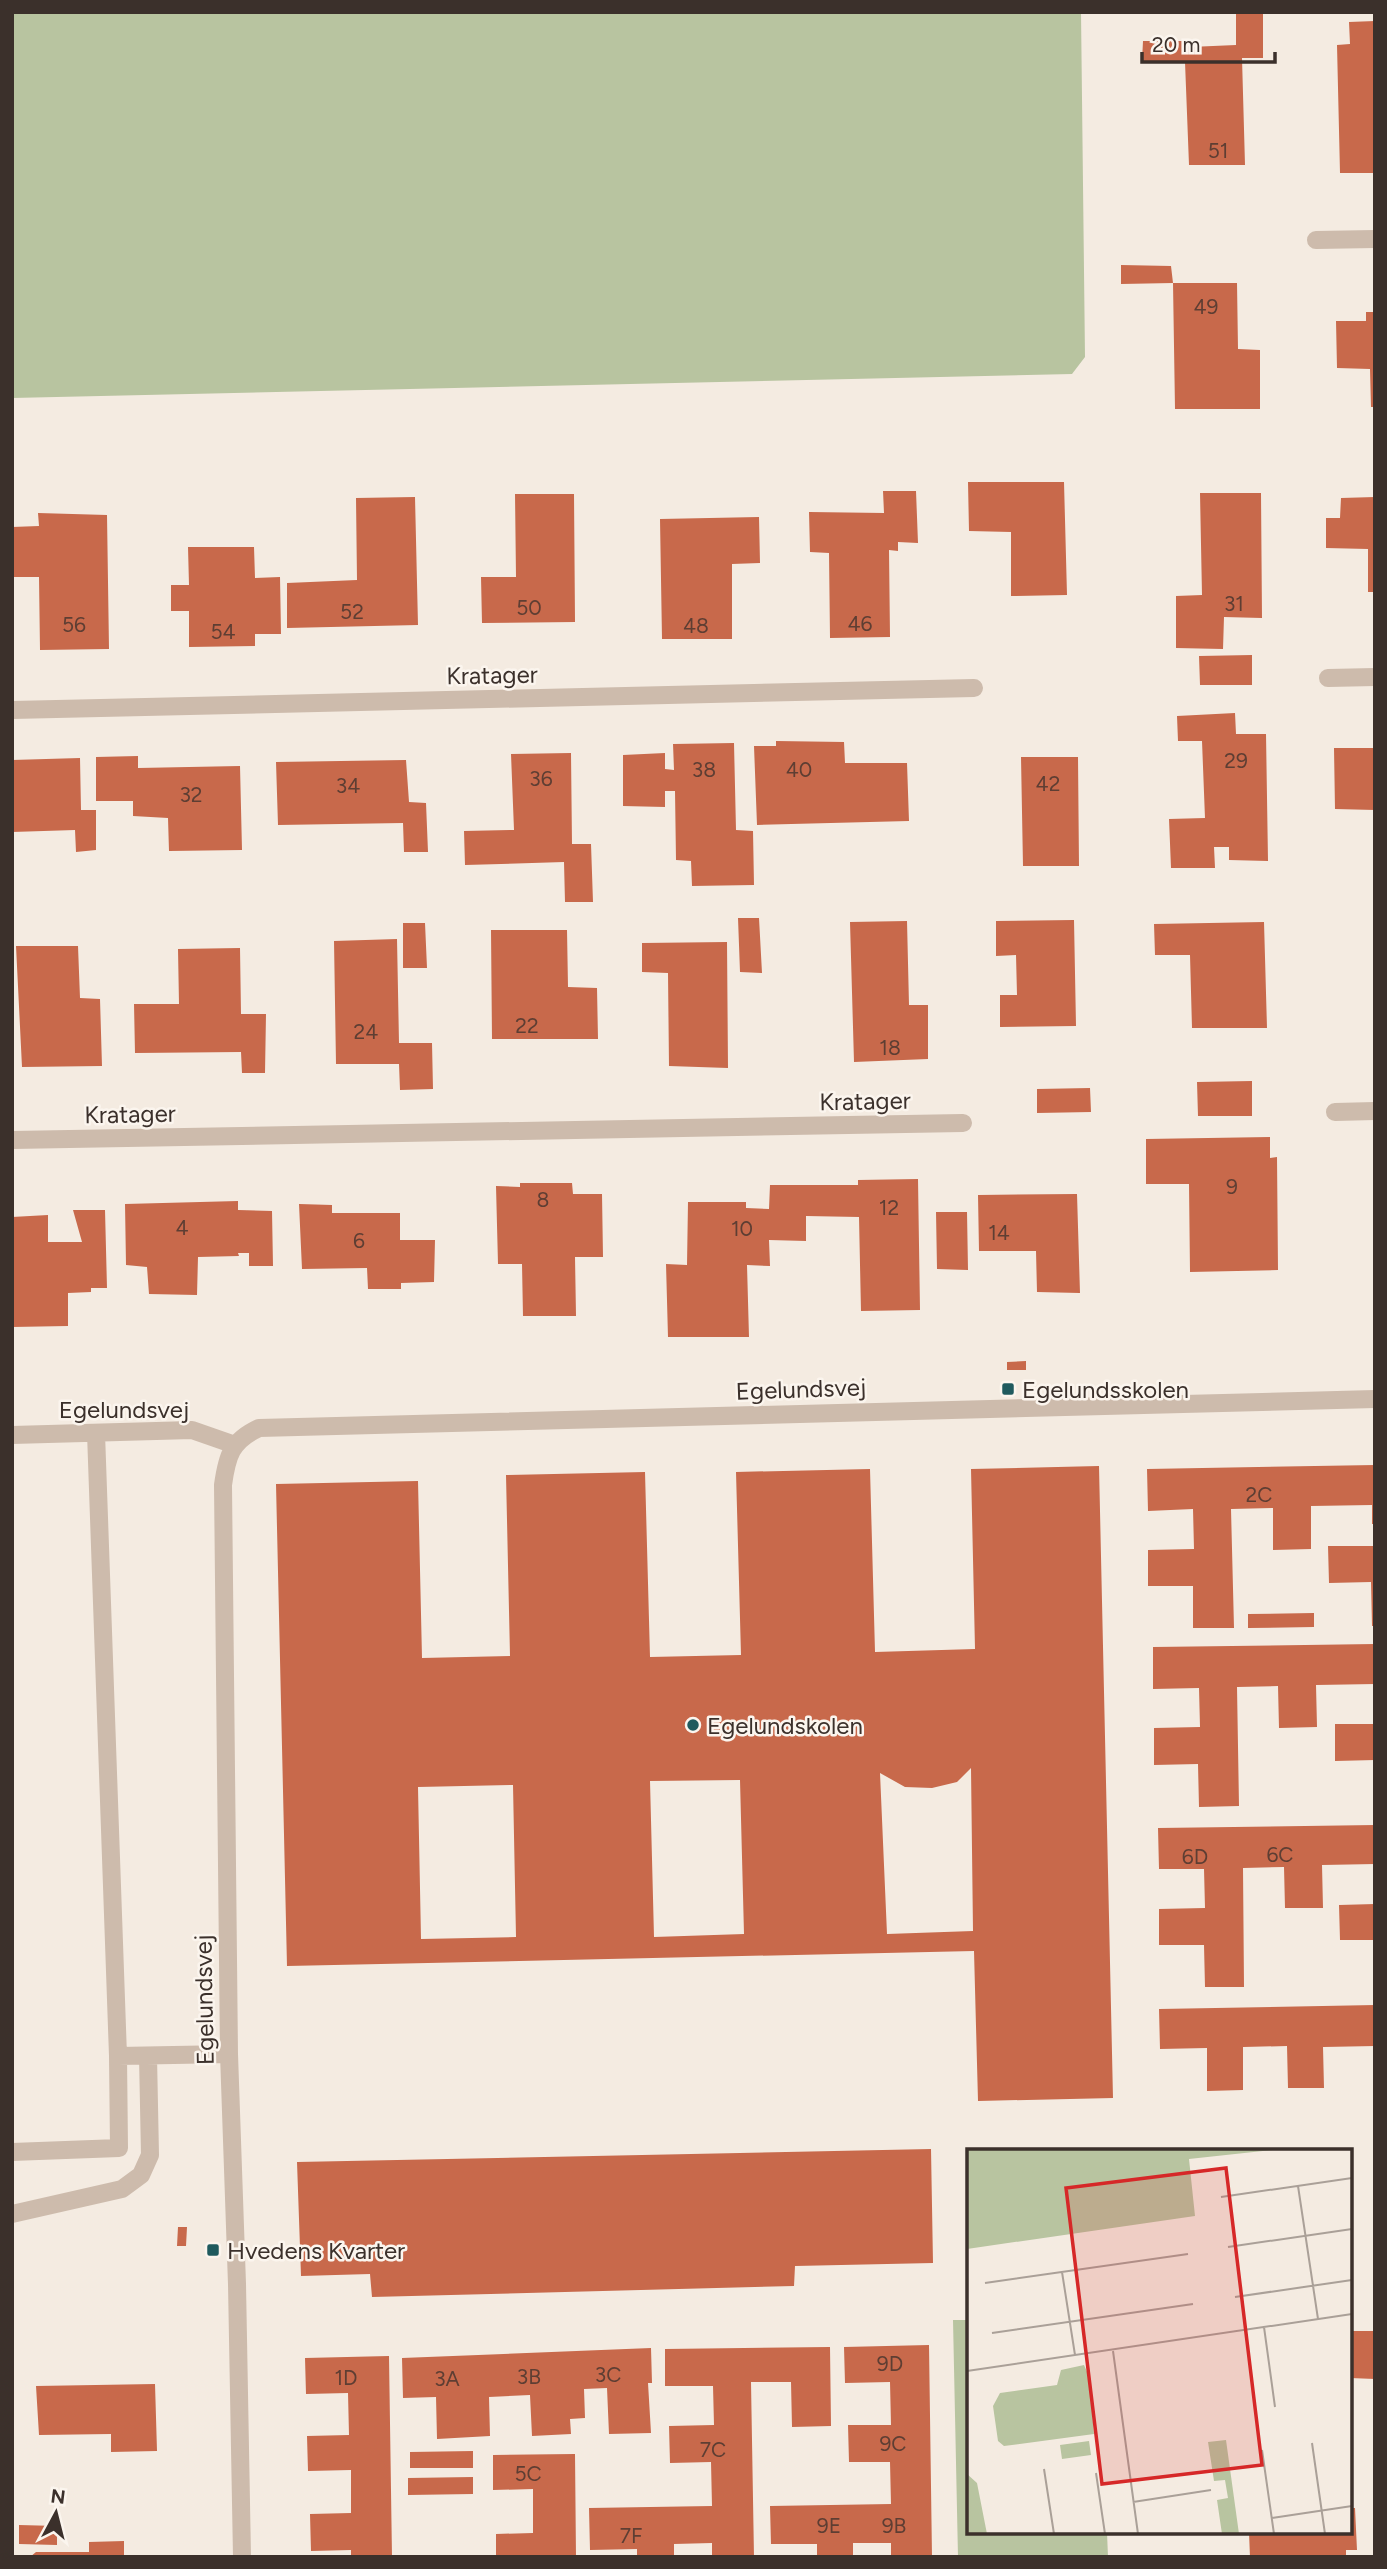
<svg xmlns="http://www.w3.org/2000/svg" width="1387" height="2569" font-family="Figtree,sans-serif">
  <style>
    .green { fill: #b8c4a0 }
    .building { fill: #c8694b; fill-rule: evenodd }
    .lines { fill: none; stroke-linecap: round; stroke-linejoin: round }
    .minor { stroke: #cdbbac; stroke-width: 18 }
    .poi-dot { fill: #1f5a5e; stroke: #fbf5ee; stroke-width: 2.5 }
    .labels { text-anchor: middle; dominant-baseline: central; stroke-width: 5; stroke-linejoin: round; paint-order: stroke }
    .number-label { font-size: 21px; fill: #5e3e33 }
    .street-label { font-size: 24px; fill: #3b302b; stroke: #fbf5ee }
    .poi-label { font-size: 24px; fill: #3b302b; stroke: #fbf5ee; text-anchor: start }
    .inset-road { fill: none; stroke: #aaa098; stroke-width: 2 }
    .view { fill: #d62828; fill-opacity: 0.15; stroke: #d62828; stroke-width: 3.5 }
    .inset-edge { fill: none; stroke: #3b302b; stroke-width: 3.5 }
  </style>
  <rect width="100%" height="100%" fill="#f4ebe1"/>
  <!-- green -->
  <path class="green" d="M12,12h1069l4,345 -13,17 -1060,24z
    M953,2320h16v212h138l1,25h-150z"/>
  <!-- building -->
  <path class="building" d="M1236,12h27v46h-21l3,107h-56l-4,-103 -43,-1 1,-20h47v6l46,-2z
    M1375,21v152h-35l-3,-128 13,-1 -1,-22z
    M1121,265l50,1 2,17 -52,1z
    M1173,283h64l1,66 22,1v59h-85z
    M1366,312h9v95h-4l-1,-38 -33,-1 -1,-47h30z
    M968,482h96l3,113 -56,1v-64l-42,-1z
    M883,491h33l2,52 -20,-1v9l-9,-1 1,87 -60,1 -1,-85 -19,-1 -1,-40 75,1z
    M1200,493h61l1,125 -38,-1 -1,32 -47,-1v-52l26,-1z
    M515,494h59l1,128 -93,1 -1,-46h35z
    M415,497l3,128 -131,3v-45l70,-3 -1,-82z
    M1375,497v95h-7v-43l-42,-1v-30h14l1,-20z
    M38,513l69,2 2,134 -69,1 -1,-73h-27v-50l27,-1z
    M759,517l1,46 -28,1v75h-70l-2,-120z
    M188,547h66l1,31 25,-1 1,57h-26v12l-66,1v-36h-18v-26h18z
    M1252,655v30h-52l-1,-29z
    M1235,713l1,21h30l2,127 -39,-1v-13h-15l1,21h-44l-2,-49 36,-1 -3,-77h-24l-1,-25z
    M776,741l68,1 1,21h62l2,58 -152,4 -3,-79h22z
    M734,743l2,87 17,1 1,54 -62,1 -1,-25 -15,-1 -1,-69h-10v16l-42,-1v-51l42,-2v16l9,1 -1,-26z
    M1334,748h41v62l-40,-1z
    M571,753l1,91h19l2,58h-28l-1,-40 -99,3 -1,-34 50,-1 -3,-76z
    M138,756v12l102,-2 2,84 -73,1 -1,-33 -35,-2v-15h-37v-44z
    M1021,757h57l1,109h-56z
    M80,758l1,52h15v40l-20,2 -1,-22 -63,2v-72z
    M406,760l3,42 17,1 2,49h-24l-1,-29 -125,2 -2,-63z
    M738,918h21l3,55 -22,-1z
    M1074,920l2,106 -76,1v-32h17l-1,-40 -20,1v-35z
    M907,921l2,84h19v54l-74,3 -4,-140z
    M1264,922l3,106h-75l-2,-73h-35l-1,-31z
    M403,923h22l2,45h-24z
    M491,930h76l1,57 29,1 1,51h-106z
    M397,939l2,104h33l1,46 -33,1 -1,-26h-63l-2,-123z
    M727,942l1,126 -59,-2 -1,-93 -26,-1v-29z
    M16,946h62l2,52 20,1 2,67 -80,1z
    M240,948l1,66h25l-1,59h-23l-1,-21 -106,1 -1,-49h45l-1,-55z
    M1252,1081v35h-54l-1,-34z
    M1090,1088l1,24 -54,1v-24z
    M1270,1137v21l7,-1 1,113 -88,2 -1,-88h-43v-45z
    M918,1179l2,131 -59,1 -2,-94 -53,-1v25l-37,-1 1,26 -23,-1 2,72h-81l-2,-73 21,1 1,-63h58v6l23,1 1,-24h88v-5z
    M520,1183h52l1,11h29l1,63h-28l1,59h-53l-1,-52h-24l-2,-78 24,1z
    M1077,1194l3,99 -43,-1 -1,-41h-57l-1,-56z
    M238,1201v9l34,1 1,55h-24v-13h-11l1,3 -41,1 -1,38 -48,-1 -2,-27 -21,-2 -1,-61z
    M299,1204l33,1v8h68v27h35l-1,42 -33,1v6h-33l-1,-21 -65,1z
    M73,1210h32l2,78h-16v4l-23,1v33l-56,1v-110l36,-2v27h34z
    M936,1212h31l1,58 -31,-1z
    M1026,1361v9h-19v-8z
    M1375,1465v59h-3v-19l-61,1v43l-38,1v-42l-42,1 3,119h-41v-42h-45v-36l46,-1 -1,-40 -45,2 -1,-42z
    M1099,1466l14,632 -135,3 -4,-150 -687,15 -11,-482 142,-3 4,177 88,-2 -4,-181 139,-3 5,185 91,-2 -5,-183 134,-3 5,183 100,-3 -4,-180zM971,1768l2,163 -86,3 -7,-161 25,14 27,1 25,-6zM740,1780l4,154 -90,3 -4,-156zM513,1785l3,152 -95,2 -3,-152z
    M1328,1546h47v80h-3l-1,-44 -42,1z
    M1314,1613v14l-66,1v-14z
    M1375,1644v40l-59,1 1,42 -38,1 -1,-42 -41,1 2,119 -40,1 -1,-43 -44,1v-37l46,-1 -1,-39 -46,1v-42z
    M1335,1724h40v36l-40,1z
    M1375,1825v39l-53,1 1,43h-38l-1,-41 -41,1 1,119h-39l-1,-42h-45v-36l46,-1 -1,-39h-45l-1,-41z
    M1375,1904v36h-35l-1,-35z
    M1375,2005v41l-52,1 1,41h-36l-1,-42 -44,1v43l-36,1v-43l-47,1 -1,-40z
    M931,2149l2,114 -138,3 -1,20 -422,11 -2,-23 -69,2 -4,-114z
    M178,2227h9l-1,19h-9z
    M1350,2331h25v48l-25,-1z
    M929,2345l3,212h-41v-14h-38v14h-36v-13h-46l-1,-38 121,-2 -1,-42h-41l-1,-37h43l-1,-43 -45,1 -1,-36z
    M830,2347l1,79 -39,1 -1,-45h-40l3,175h-42v-14l-38,1v13h-37v-8l-47,1 -1,-42 123,-2 -1,-44 -41,1 -1,-37 45,-1 -1,-39h-48v-37z
    M651,2348l1,35h-4l3,50 -42,1 -2,-46 -23,1 1,29 -15,1 1,15 -39,2 -2,-41 -41,2 1,39 -53,3 -1,-42 -33,1 -1,-40z
    M389,2356l3,201h-41v-7l-40,1 -1,-37 41,-1v-43l-43,1 -1,-35 42,-1 -1,-42 -42,1 -1,-36z
    M155,2384l2,67 -46,1v-18l-72,1 -3,-49z
    M473,2451v17h-63v-16z
    M575,2454l1,103h-80v-23l37,-1v-44l-40,1v-35z
    M473,2477v17l-65,1v-17z
    M1350,2508h5l2,42h-11v7h-96l-1,-25h101z
    M19,2525l38,1v19l-38,-1z
    M124,2541v16h-94l6,-5h53v-10z"/>
  <g class="lines">
    <!-- minor -->
    <path class="minor" d="M1316,240l59,-1
      M1328,678l47,-1
      M12,710l962,-22
      M1335,1112l40,-1
      M12,1140l951,-17
      M96,1433l22,623 111,-2
      M12,1435l180,-5 43,15
      M12,2152l107,-4 -1,-92
      M12,2214l110,-25 19,-14 9,-20 -2,-99
      M242,2557l-5,-273 -8,-230 -6,-569c4,-29 8,-44 36,-57l1116,-29"/>
  </g>
  <!-- markers -->
  <g class="poi-dot">
    <rect x="1001" y="1382" width="14" height="14" rx="3.5"/>
    <circle cx="693" cy="1725" r="7"/>
    <rect x="206" y="2243" width="14" height="14" rx="3.5"/>
  </g>
  <g class="labels">
    <!-- number labels -->
    <g class="number-label">
      <text x="1218" y="150">51</text>
      <text x="1206" y="306">49</text>
      <text x="1234" y="603">31</text>
      <text x="529" y="607">50</text>
      <text x="352" y="611">52</text>
      <text x="860" y="623">46</text>
      <text x="74" y="624">56</text>
      <text x="696" y="625">48</text>
      <text x="223" y="631">54</text>
      <text x="1236" y="760">29</text>
      <text x="704" y="769">38</text>
      <text x="799" y="769">40</text>
      <text x="541" y="778">36</text>
      <text x="1048" y="783">42</text>
      <text x="348" y="785">34</text>
      <text x="191" y="794">32</text>
      <text x="527" y="1025">22</text>
      <text x="366" y="1031">24</text>
      <text x="890" y="1047">18</text>
      <text x="1232" y="1186">9</text>
      <text x="543" y="1199">8</text>
      <text x="889" y="1207">12</text>
      <text x="182" y="1227">4</text>
      <text x="742" y="1228">10</text>
      <text x="999" y="1232">14</text>
      <text x="359" y="1240">6</text>
      <text x="1259" y="1494">2C</text>
      <text x="1280" y="1854">6C</text>
      <text x="1195" y="1856">6D</text>
      <text x="890" y="2363">9D</text>
      <text x="608" y="2374">3C</text>
      <text x="529" y="2376">3B</text>
      <text x="346" y="2377">1D</text>
      <text x="447" y="2378">3A</text>
      <text x="893" y="2443">9C</text>
      <text x="713" y="2449">7C</text>
      <text x="528" y="2473">5C</text>
      <text x="829" y="2525">9E</text>
      <text x="894" y="2525">9B</text>
      <text x="631" y="2535">7F</text>
    </g>
    <!-- street labels -->
    <g class="street-label">
      <text transform="translate(492 675) rotate(-1)">Kratager</text>
      <text transform="translate(865 1101) rotate(-1)">Kratager</text>
      <text transform="translate(130 1114) rotate(-1)">Kratager</text>
      <text transform="translate(801 1389) rotate(-2)">Egelundsvej</text>
      <text x="124" y="1409">Egelundsvej</text>
      <text transform="translate(204 2000) rotate(-91)">Egelundsvej</text>
    </g>
    <!-- poi labels -->
    <g class="poi-label">
      <text x="1022" y="1389">Egelundsskolen</text>
      <text x="707" y="1725">Egelundskolen</text>
      <text x="227" y="2250">Hvedens Kvarter</text>
    </g>
  </g>
  <!-- overview -->
  <g transform="translate(967 2149)">
    <rect width="385" height="385" fill="#f4ebe1"/>
    <path d="M0,0h314l-92,10 6,57 -228,33zM117,216l5,11 5,58 -90,12 -6,-5 -5,-35 7,-13 57,-8 4,-15zM259,291l13,94h-17l-5,-34 11,-2 -3,-18 -11,1 -6,-39zM122,292l2,14 -29,4 -2,-14zM0,325l10,9 10,51h-20z" fill="#b8c4a0"/>
    <path class="inset-road" d="M331,37l20,133M254,48l131,-19M261,98l124,-18M95,123l13,83M18,134l203,-29M268,148l117,-17M297,178l11,80M25,184l201,-29M146,202l25,183M0,222l385,-57M345,294l13,91M295,301l12,84M77,320l10,65M129,324l9,61M166,353l78,-12M305,369l80,-12"/>
    <path class="view" d="M259,19l36,297 -160,19 -36,-296z"/>
    <rect width="385" height="385" class="inset-edge"/>
  </g>
  <!-- border -->
  <rect width="1387" height="2569" fill="none" stroke="#3b302b" stroke-width="28"/>
  <!-- north arrow -->
  <g transform="translate(56 2513) rotate(7)" stroke="#fbf5ee" stroke-width="5" paint-order="stroke">
  <path d="M0-5L12 26L0 18L-12 26Z" fill="#3b302b"/>
  <text y="-10" font-size="19" font-weight="bold" text-anchor="middle" fill="#3b302b">N</text>
  </g>
  <!-- scale -->
  <path d="M1142 52v10h133v-10" fill="none" stroke="#3b302b" stroke-width="3.5"/>
  <text x="1152" y="52" font-size="21" fill="#3b302b" stroke="#fbf5ee" stroke-width="5" paint-order="stroke">20 m</text>
</svg>
